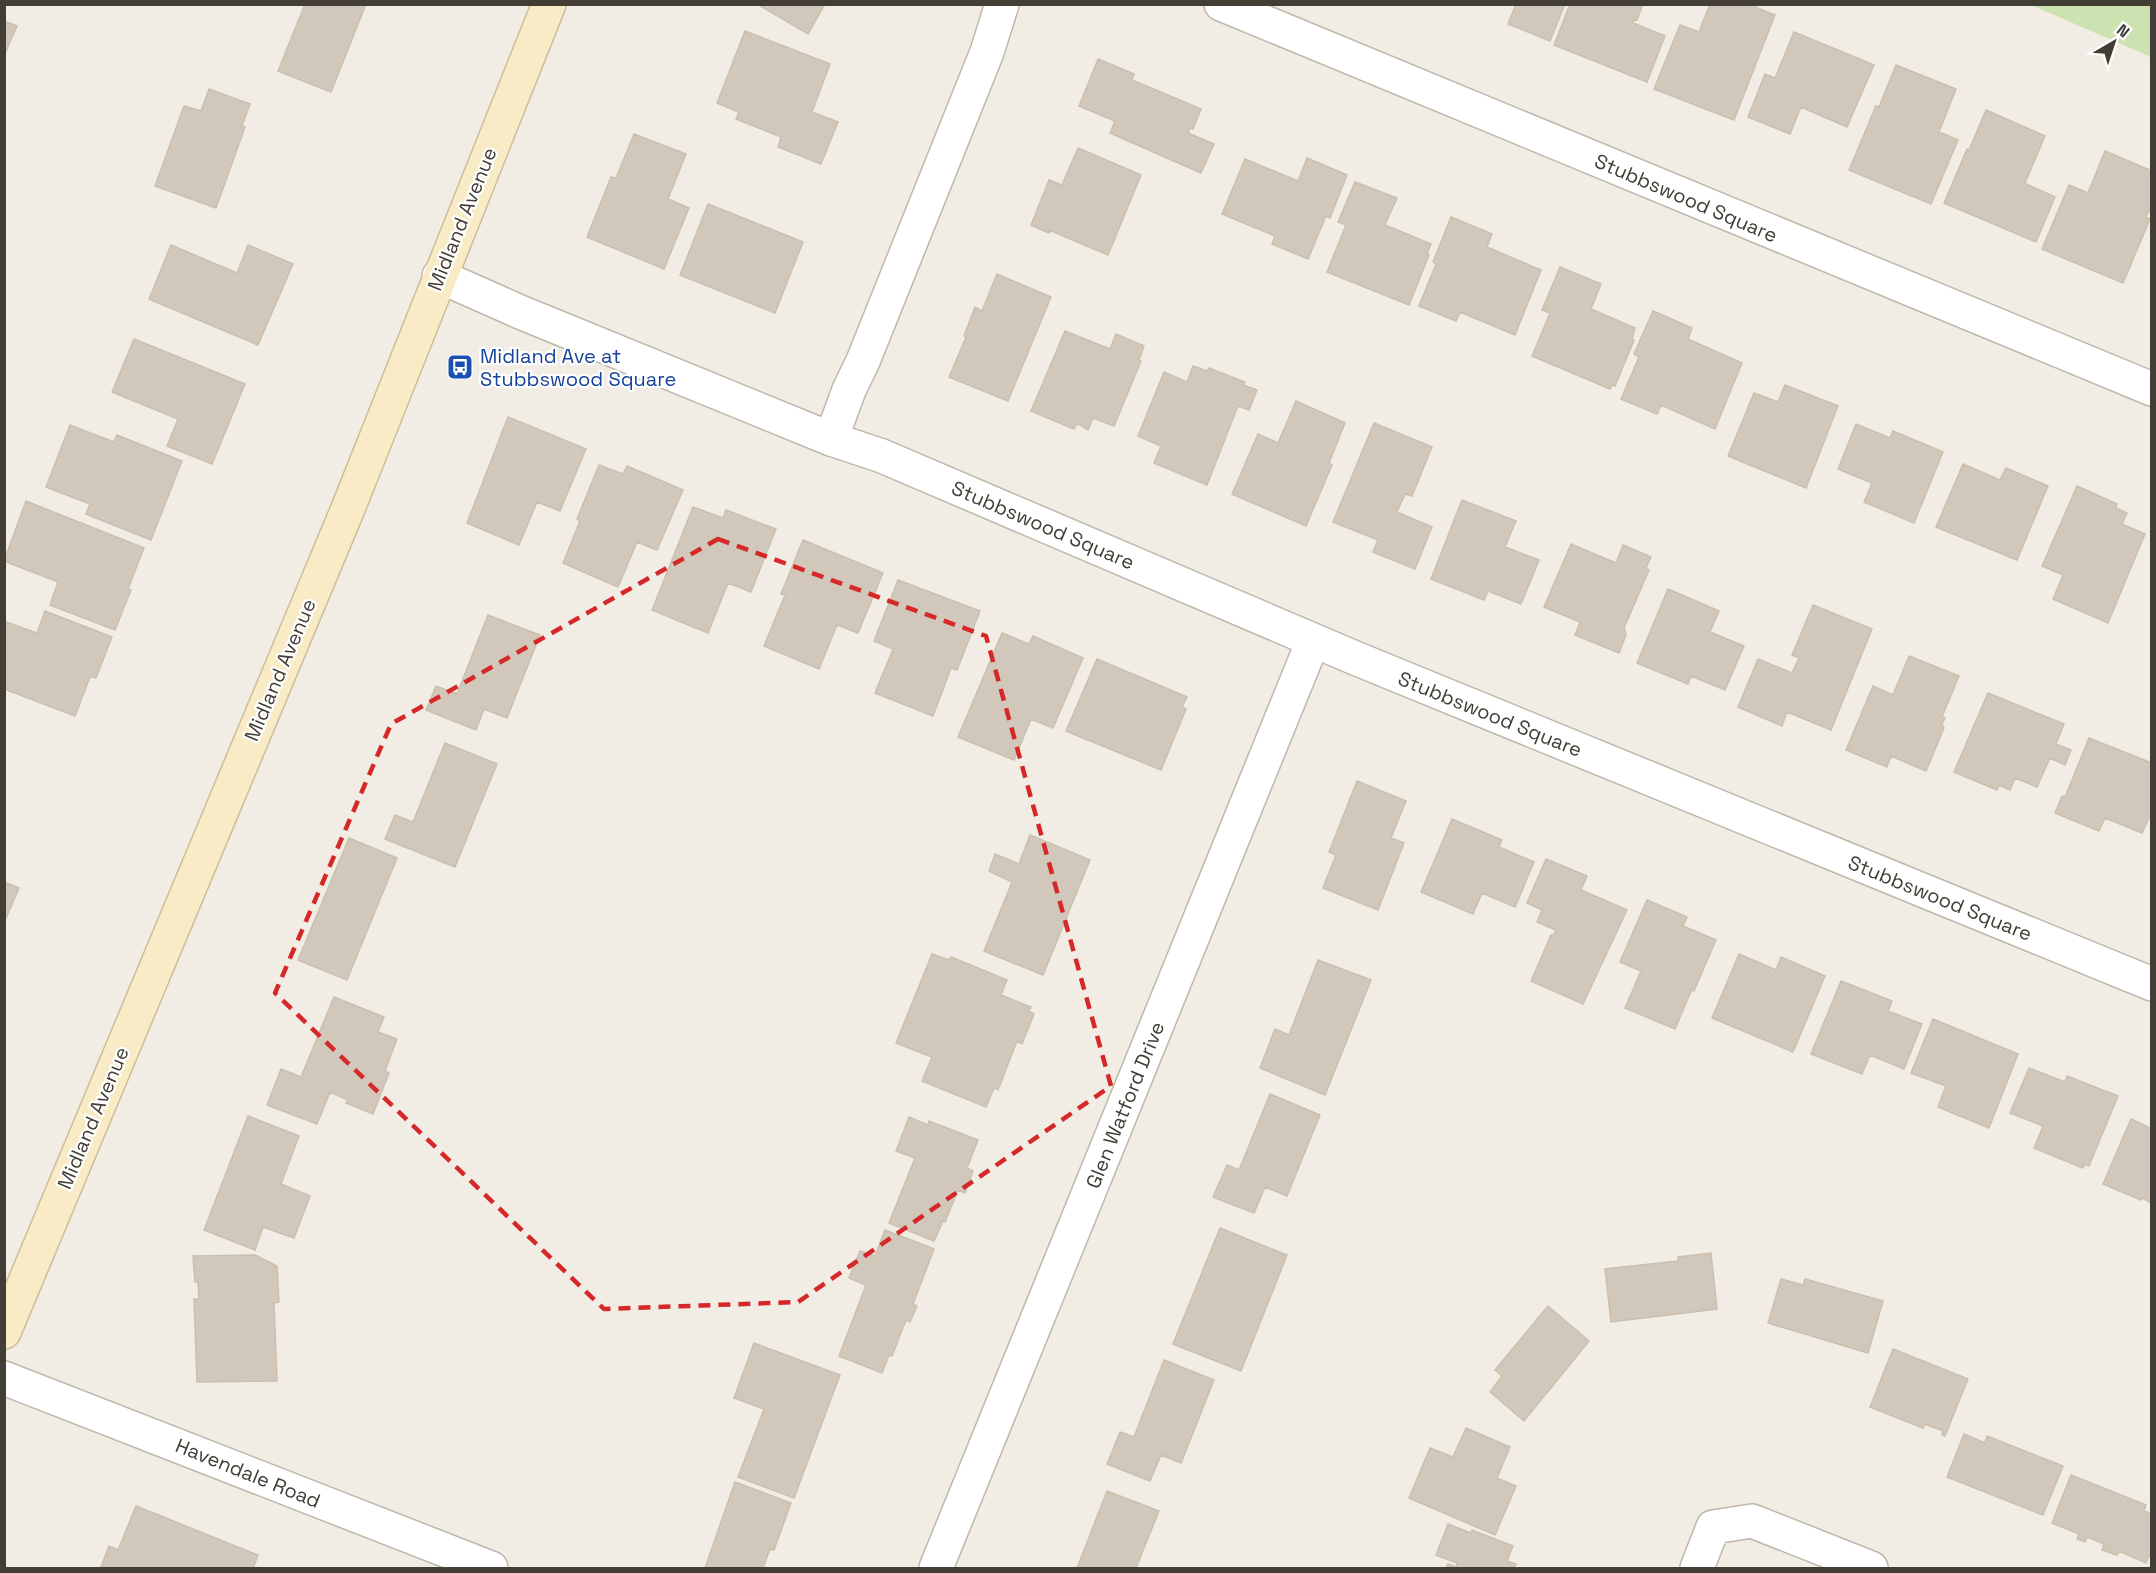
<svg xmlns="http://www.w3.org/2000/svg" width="2156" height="1573" font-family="'Space Grotesk',sans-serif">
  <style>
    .green { fill: #cde2b1 }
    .building { fill: #d1c8bb; stroke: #cbbfaf; stroke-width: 1.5 }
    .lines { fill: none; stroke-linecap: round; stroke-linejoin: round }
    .street-casing { stroke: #beb7ab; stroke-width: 36 }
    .secondary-casing { stroke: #cdbd98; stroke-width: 36 }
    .street { stroke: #fff; stroke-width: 33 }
    .secondary { stroke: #f9ebc6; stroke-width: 33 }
    .marked { fill: none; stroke: #d62828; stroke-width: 4.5; stroke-dasharray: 12 8; stroke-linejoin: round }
    .labels { text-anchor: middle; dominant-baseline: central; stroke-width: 4.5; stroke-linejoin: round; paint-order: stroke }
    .street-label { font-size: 20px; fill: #423d35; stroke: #fff }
    .transit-label { font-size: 20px; fill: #164399; stroke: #fff; text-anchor: start }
  </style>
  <rect width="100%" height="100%" fill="#f1ede5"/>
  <!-- green -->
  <path class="green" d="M2031,5h120v52z"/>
  <!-- building -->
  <path class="building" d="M305,4h61l-35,88 -53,-21z
    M757,4h68l-17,30z
    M1516,4h49l-15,37 -42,-17z
    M1570,4h73l-6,16 -3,-1 -1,4 32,13 -18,46 -93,-37z
    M1710,4h38l27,11 -41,105 -80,-31 26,-64 19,7z
    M4,21l13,5 -13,30z
    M745,31l85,33 -18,48 26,10 -17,42 -43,-17 3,-10 -45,-18 3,-7 -22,-9z
    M1794,32l80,33 -27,62 -46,-20 -11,27 -42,-17 17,-43 10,4z
    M1098,59l36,15 -2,6 69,29 -8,20 -3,-1 -2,5 26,11 -13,29 -91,-40 5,-12 -36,-15z
    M1896,65l60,24 -17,43 19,8 -27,64 -82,-34 27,-64 3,1z
    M209,89l41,15 -8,22 3,1 -29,81 -61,-22 29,-80 17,5z
    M1986,110l59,26 -20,47 -3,-1 33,15 -19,45 -92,-39 23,-54 2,1z
    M634,134l52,20 -18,45 21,9 -25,61 -77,-32 24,-60 5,1z
    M1078,148l63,27 -33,80 -59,-25v3l-18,-8 18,-45 13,5z
    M2105,151l47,20v34l-6,12 4,2 -27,64 -81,-34 27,-64 19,8z
    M1307,158l40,17 -17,43 -4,-2 -18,43 -36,-15 3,-8 -53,-22 23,-55 53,22z
    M1355,182l42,16 -12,27 46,19 -4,10 2,1 -20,50 -82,-33 19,-47 -8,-3z
    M708,204l95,38 -28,71 -95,-38z
    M1451,217l41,17 -5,13 54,23 -26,65 -55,-23 -4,9 -37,-15 17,-42 -3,-2z
    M171,245l66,28 11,-28 45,19 -35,81 -109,-46z
    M1560,267l41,17 -10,25 44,19 -3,11 2,1 -19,46 -3,-1 -2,4 -78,-33 18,-43 -8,-3z
    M997,274l54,23 -43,104 -59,-24 17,-40 -2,-1 11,-29 7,4z
    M1653,311l39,17 -4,11 54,24 -27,66 -54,-24 -4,9 -36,-15 18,-42 -5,-3z
    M1065,331l45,18 6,-15 28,12 -5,14 2,1 -27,65 -21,-8 -5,12 -11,-7 -3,6 -43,-18z
    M134,339l111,45 -33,80 -45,-18 11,-27 -66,-27z
    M1193,366l14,5 2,-3 36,14 -2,3 14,5 -8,20 -11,-4 -31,79 -53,-22 7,-17 -23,-10 26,-64 23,10z
    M1785,385l53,21 -32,82 -78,-32 26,-63 24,9z
    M1296,401l49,22 -16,40 3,2 -26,61 -74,-32 26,-60 20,9z
    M508,417l78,32 -26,62 -23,-9 -18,43 -52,-22z
    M1374,423l58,24 -20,49 -7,-2 -8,18 35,15 -17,42 -42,-17 5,-12 -45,-18z
    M1856,424l34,14 3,-7 50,21 -29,71 -50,-21 8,-19 -34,-14z
    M70,425l44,17 3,-7 65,26 -31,79 -65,-26 4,-10 -44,-17z
    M1963,464l37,16 6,-12 42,18 -31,74 -81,-33z
    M599,465l24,9 4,-8 56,24 -26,60 -20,-8 -19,45 -55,-24 17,-42 -3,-2z
    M2077,486l40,18 -1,4 11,5 -5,11 23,10 -37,89 -55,-24 10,-24 -21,-9z
    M1462,500l54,21 -11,26 34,13 -18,44 -33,-13 -4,9 -53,-21z
    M26,501l118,47 -16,41 3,1 -16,40 -65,-25 8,-23 -54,-21z
    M693,507l30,11 3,-8 50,19 -25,63 -23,-9 -20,50 -56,-23z
    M803,540l80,33 -25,60 -21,-8 -18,44 -55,-23 21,-51 -4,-1z
    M1571,544l45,19 7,-18 28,12 -5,11 3,2 -25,58 2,7 -7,18 -44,-18 5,-13 -36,-15z
    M898,580l82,31 -23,59 -6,-2 -18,48 -58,-23 18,-44 -19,-8z
    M1668,589l51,22 -9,21 34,14 -19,44 -34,-14 -3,8 -51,-21z
    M1813,605l59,24 -41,101 -44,-18 -5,14 -44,-19 20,-48 34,14 7,-15 -7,-3z
    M45,611l67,26 -16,41 -6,-1 -15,39 -71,-27v-68l33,12z
    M488,615l52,20 -33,83 -23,-9 -8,21 -50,-20 10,-24 21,8z
    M1002,633l27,11 4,-8 50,22 -30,70 -22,-9 -17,41 -56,-23z
    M1909,656l50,20 -17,41 3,1 -3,5 2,5 -18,43 -35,-15 -4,11 -41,-17 27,-64 20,9z
    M1097,659l90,38 -5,10 4,2 -25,61 -95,-39z
    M1988,693l76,31 -8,20 15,6 -6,15 -15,-7 -13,29 -22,-9 -5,12 -11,-5 -2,5 -43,-18z
    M2089,738l63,25v48l-10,22 -37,-15 -6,13 -44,-18 7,-17 3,1z
    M445,743l52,21 -42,103 -70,-28 10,-24 18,7z
    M1357,781l49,20 -15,37 13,5 -26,67 -55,-22 13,-33 -7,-3z
    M1452,819l50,21 -3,7 35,15 -19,45 -33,-14 -9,21 -52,-22z
    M1030,835l60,25 -47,115 -59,-24 28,-69 -23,-11 6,-17 24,10z
    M349,838l48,20 -50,122 -49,-20z
    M1546,859l41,17 -6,14 46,20 -44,94 -52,-23 20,-46 2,1 3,-6 -19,-8 5,-12 -15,-7z
    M4,882l15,6 -15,35z
    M1647,900l40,17 -4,9 33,14 -22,51 -2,-2 -17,40 -50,-21 16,-37 -21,-9z
    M932,954l17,6 2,-3 56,23 -6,15 30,12 -2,4 5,3 -12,30 -5,-3 -19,49 -4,-2 -8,19 -64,-26 10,-24 -36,-14z
    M1739,954l37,16 5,-13 44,19 -32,76 -81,-34z
    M1318,960l53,20 -46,115 -65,-27 15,-39 14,6z
    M1841,981l51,20 -4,10 34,13 -18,45 -34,-14 -8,19 -51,-20z
    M334,997l50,20 -6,15 19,7 -12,32 4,2 -16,41 -27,-11 2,-3 -18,-8 -13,32 -50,-19 14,-36 20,8z
    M1933,1019l85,35 -29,74 -51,-21 8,-21 -35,-13z
    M2029,1068l36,14 2,-6 51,20 -29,70 -4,-2 -2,4 -49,-20 9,-22 -33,-13z
    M1270,1094l50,21 -33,81 -22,-9 -11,26 -41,-16 14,-32 12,5z
    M248,1116l51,20 -18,48 29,12 -16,42 -31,-11 -8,23 -51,-20z
    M909,1117l19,8 1,-4 49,19 -11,28 6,3 -8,22 -7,-3 -13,32 -2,-1 -9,20 -45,-18 26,-65 -19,-7z
    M2131,1119l21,10v74l-10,-5 -1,2 -38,-16z
    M1220,1228l67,27 -46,116 -68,-27z
    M885,1230l49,19 -21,55 4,2 -7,16 -4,-2 -14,36 -3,-1 -7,18 -43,-17 27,-71 -17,-7 11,-27 15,5z
    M1711,1253l6,56 -106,13 -6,-53 73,-8v-4z
    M255,1255l22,11 2,36 -5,1 3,78 -80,1 -3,-83h5l-1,-17h-3l-2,-26z
    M1781,1279l22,6 2,-6 78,22 -15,52 -100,-30z
    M1548,1306l41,35 -65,80 -34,-29 12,-16 -7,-6z
    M754,1343l86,32 -46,123 -56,-21 26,-68 -30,-11z
    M1893,1349l75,30 -23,57 -3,-1 1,-4 -18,-7 -2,4 -53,-21z
    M1164,1360l50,20 -33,83 -20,-8 -11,26 -43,-17 13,-32 14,5z
    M1466,1428l44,19 -13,31 19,8 -21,49 -86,-37 21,-50 23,9z
    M1964,1434l21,9 2,-7 76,30 -20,49 -96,-38z
    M2071,1475l75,30 -2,6 8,3v35l-6,14 -27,-12 -2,4 -15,-5 2,-6 -17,-7 -2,5 -8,-3 2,-5 -27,-11z
    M735,1482l56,21 -17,47 -4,-1 -7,19h-58z
    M1107,1491l52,20 -23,57h-59z
    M136,1506l122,49 -5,13h-147l-5,-1 8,-21 9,4z
    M1448,1524l23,9 1,-3 41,16 -6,15 9,3 -2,4h-68l2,-4 8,3 1,-4 -21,-8z"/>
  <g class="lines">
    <!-- street casing -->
    <g class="street-casing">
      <path id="street" d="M1221,4l931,385
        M439,276l81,36 311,127 51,17 473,202 797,326
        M831,439l18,-49 14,-29 124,-309 15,-48
        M4,1378l487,190
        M936,1568l377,-927
        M1697,1568l16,-41 39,-6 119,47"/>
    </g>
    <!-- secondary casing -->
    <g class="secondary-casing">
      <path id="secondary" d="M4,1332l343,-821 202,-507"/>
    </g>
    <!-- street -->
    <use href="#street" class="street"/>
    <!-- secondary -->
    <use href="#secondary" class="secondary"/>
  </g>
  <!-- marked area -->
  <path class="marked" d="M718,539l268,97 125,450 -313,216 -194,7 -329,-316 116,-269z"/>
  <!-- icons -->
  <defs>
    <g id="bus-square" transform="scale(1.35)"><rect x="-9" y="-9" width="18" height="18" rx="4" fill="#1a4fb4" stroke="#fff"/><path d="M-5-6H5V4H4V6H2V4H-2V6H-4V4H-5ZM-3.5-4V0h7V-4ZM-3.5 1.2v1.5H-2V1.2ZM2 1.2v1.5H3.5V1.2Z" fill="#fff"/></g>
  </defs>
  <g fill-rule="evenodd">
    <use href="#bus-square" x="460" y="367"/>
  </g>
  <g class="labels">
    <!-- street labels -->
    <g class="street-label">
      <text transform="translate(1686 198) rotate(23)">Stubbswood Square</text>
      <text transform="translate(462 219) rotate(-68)">Midland Avenue</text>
      <text transform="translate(1043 525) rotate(23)">Stubbswood Square</text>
      <text transform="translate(280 670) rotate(-67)">Midland Avenue</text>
      <text transform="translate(1490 714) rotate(22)">Stubbswood Square</text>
      <text transform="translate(1940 898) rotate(22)">Stubbswood Square</text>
      <text transform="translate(1125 1105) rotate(-68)">Glen Watford Drive</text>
      <text transform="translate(93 1118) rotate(-67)">Midland Avenue</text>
      <text transform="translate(248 1473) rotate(22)">Havendale Road</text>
    </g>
    <!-- transit labels -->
    <g class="transit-label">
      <text x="480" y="356">Midland Ave at<tspan x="480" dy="23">Stubbswood Square</tspan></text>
    </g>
  </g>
  <!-- border -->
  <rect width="2156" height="1573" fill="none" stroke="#423d35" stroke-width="12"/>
  <!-- north arrow -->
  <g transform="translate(2114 42) rotate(39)" stroke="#ffffff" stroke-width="4.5" paint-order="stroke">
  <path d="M0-4.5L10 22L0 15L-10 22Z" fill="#423d35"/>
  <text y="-9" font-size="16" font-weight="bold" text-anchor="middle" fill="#423d35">N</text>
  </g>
</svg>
